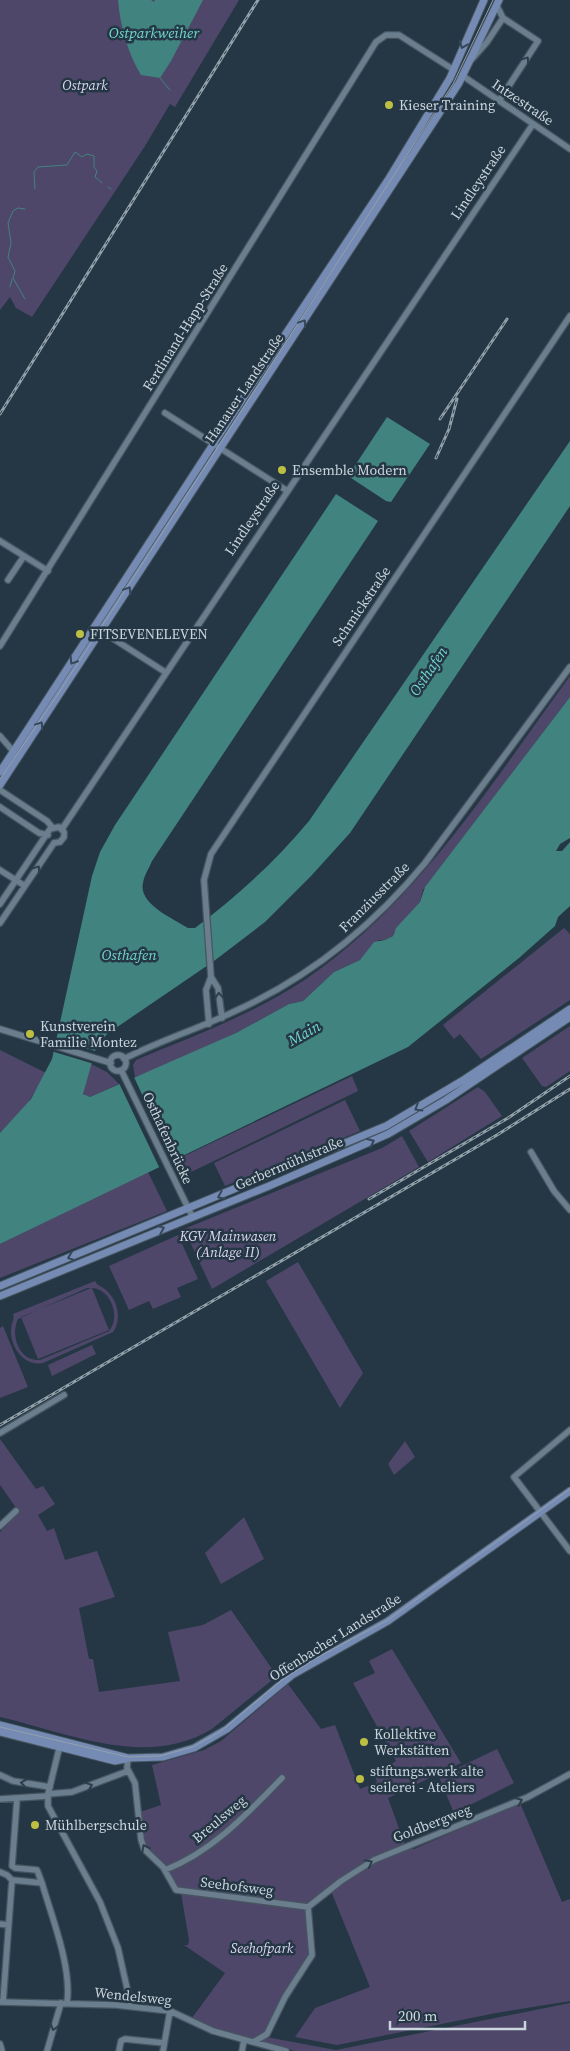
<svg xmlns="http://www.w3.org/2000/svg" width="570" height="2051" font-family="'Source Serif 4',serif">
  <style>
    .green { fill: #4e476a; fill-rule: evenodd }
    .water { fill: #41837e }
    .pier { fill: #253744 }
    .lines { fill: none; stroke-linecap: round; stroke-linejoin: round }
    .stream { stroke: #41837e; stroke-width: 1 }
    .minor-casing { stroke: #465560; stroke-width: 8 }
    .major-casing { stroke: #465560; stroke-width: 9 }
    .minor { stroke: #6b7e8d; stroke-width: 5.5 }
    .major { stroke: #758bb4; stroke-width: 7 }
    .tram { stroke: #93a1aa; stroke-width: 1 }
    .rail-casing { stroke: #93a1aa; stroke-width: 3 }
    .rail { stroke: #253744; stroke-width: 1; stroke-dasharray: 4; stroke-linecap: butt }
    .oneway { stroke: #35485a }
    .oneway2 { stroke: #2c3e4b }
    .poi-dot { fill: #bdbf43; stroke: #253744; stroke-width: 2 }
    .labels { text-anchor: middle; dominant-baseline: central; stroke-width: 5; stroke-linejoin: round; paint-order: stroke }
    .park-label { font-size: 14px; font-style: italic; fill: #dcd7f4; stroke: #253744 }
    .street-label { font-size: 14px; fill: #cad5dd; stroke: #253744 }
    .poi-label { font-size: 14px; fill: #cad5dd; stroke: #253744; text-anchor: start }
    .water-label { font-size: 15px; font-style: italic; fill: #70d8d0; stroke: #253744 }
  </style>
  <rect width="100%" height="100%" fill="#253744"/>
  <!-- green -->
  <path class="green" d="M0,0h239l-64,107 -5,-3 -25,42 -113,171 -16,-9 -6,-11 -10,13z
    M570,676v21l-147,193 -3,12 -26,30 -1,4 -8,4h-6l-19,20 -26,12 -31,29 -14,3 -53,29 -71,33 -30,11 -2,-12 3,-5c57,-24 118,-46 170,-81 112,-77 185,-195 264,-303z
    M564,928l6,6v66l-89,59 -21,-25 -6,5 -11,-14z
    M570,1026v45l-24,16 -4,-1 -20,-28z
    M0,1050l46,23 -21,35 -25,25z
    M91,1064l16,8 12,12 -29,13 -5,-1 -3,-5z
    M352,1076l6,15 -173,84 -7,-16z
    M478,1087l7,5 17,24 -74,46 -19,-31z
    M345,1100l15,31 -135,55 -11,-23z
    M402,1136l17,31 -207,122 -28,-60 198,-81z
    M148,1172l19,39 -167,67v-34z
    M178,1235l20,44 -21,9 4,9 -28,12 -4,-8 -20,9 -20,-44z
    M298,1262l65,111 -23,35 -74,-127z
    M95,1281c2,5 7,5 12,10 11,10 15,29 6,41l-70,31c-19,4 -33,-16 -32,-34 0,-6 4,-9 2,-15zM87,1288h4l-70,29 17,42 71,-29 -17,-42c19,1 29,29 17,43l-69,29c-21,2 -30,-25 -22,-41z
    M3,1326l25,61 -28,11v-70z
    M92,1345l4,9 -44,22 -4,-11z
    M0,1439l36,50 7,-3 12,18 -17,11 9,16 7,-3 11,32 32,-9 18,46 -36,11 10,51h4l6,33 81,-11 -12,-49 35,-7 28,-15 46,66 -65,53c-66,40 -143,4 -212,-12v-185l19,-20 -19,-27z
    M405,1441l10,16 -21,18 -6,-11z
    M244,1517l20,42 -43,25 -16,-31z
    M392,1649l69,114 -73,35 17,47 -46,22 -52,38 -130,-16 -33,-43 -4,-34 21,-7 -9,-40 52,-15 17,-9 67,-57 33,45 14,-4 25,64 17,-7 -2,-6 16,-8 -1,-3 6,-4 -43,-78 22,-10 -6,-12z
    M497,1749l17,34 -60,30 -15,-36z
    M520,1803l42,99 8,-3v102l-74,12 -159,32 -42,-8 20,-29 55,-21 -39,-96 31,-21 45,-22 7,1z
    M181,1893l124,14 4,49 -44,76c-3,2 -7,6 -11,6 -16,3 -47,-13 -62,-20l33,-45 -41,-28h4l1,-5z
    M570,2003v48h-276l-32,-10 4,-4 70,13z"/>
  <!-- water -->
  <path class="water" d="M118,0h33l3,2 1,-2h48l-32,61 -11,17 -19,-3c-13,-21 -21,-50 -23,-75z
    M387,417l43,27 -39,58 -5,-1 -38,-25z
    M570,441v65l-220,327 -39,43 -46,46 -51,39 -107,73 -11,14 -13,46 7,3 146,-64 53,-29 14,-3 31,-29 26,-12 14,-18 11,-2 8,-4 3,-8 24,-26 5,-15 145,-190v141l-10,6 -4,7h6l8,-9v64l-12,11 -3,9 -36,32 -111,89 -408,197v-111l31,-34 21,-40 40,-183 8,-24 15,-27 221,-331 42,27 -226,340c-3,7 -8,15 -9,22 -5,21 31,36 45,45h7c42,-32 80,-66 114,-107z"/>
  <!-- pier -->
  <path class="pier" d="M54,1038l44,14 -4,12 -43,-13z
    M133,1075l41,88 -14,6 -42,-88z"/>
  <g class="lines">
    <!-- stream -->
    <path class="stream" d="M160,78l10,12
      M108,187l3,2
      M35,189l-1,-17 4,-5 29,-2 8,-13 7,5 5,-3 7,2v11l3,4 -2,6 7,6
      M10,287l2,-8
      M25,299l-12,-21 2,-7 -7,-14 3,-14 -3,-20 5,-12 5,-3 7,1"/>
    <!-- minor casing -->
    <g class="minor-casing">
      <path id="minor" d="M497,6l6,12 35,23 -39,60
        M472,59l15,-17 16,-24
        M463,76l107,73
        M165,413l121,77
        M0,541l48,30
        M8,580l16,-24
        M95,627l70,45
        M0,646l376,-604 10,-7h13l55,35
        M0,736l13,15
        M0,790l47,31 5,6
        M0,807l39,26 9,2
        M62,829l471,-705
        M0,870l25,16
        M0,904l50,-75 9,-2 5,5v5l-4,5 -6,1
        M0,923l54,-80
        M211,977l7,11 4,30
        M209,1024l-3,-34 5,-13 -7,-97 7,-26 359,-538
        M0,1029l111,34
        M110 1063a8 8 0 1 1 16 0a8 8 0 1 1-16 0Z
        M124,1059c35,-18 74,-30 109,-47 76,-34 139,-85 192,-149l145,-196
        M121,1070l71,146
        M531,1152l23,39 16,19
        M570,1430l-56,47 56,74
        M0,1433l64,-38
        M0,1526l16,-15
        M60,1745l-12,49v12l52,96 18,46 13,58
        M128,1758l-1,10 8,15 6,56 3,10 19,18 13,23 132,17
        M0,1775l13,6 37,6
        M48,1794l24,-2 56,-21
        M0,1799l48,-3
        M17,1799l-5,67 3,2 22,2 5,13
        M165,1870c47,-18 83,-57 117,-92
        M0,1872l7,3 5,5
        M12,1880l30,3c10,35 30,84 25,120
        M308,1907l33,-26 33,-21 154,-63 42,-23
        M0,1924l8,1
        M0,2002l116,3 54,6 43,20 73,20
        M3,2002l9,-122
        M255,2041l12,-7 18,-37 27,-42 -4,-48
        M0,2044l2,7
        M47,2051l14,-48
        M119,2051l2,-10 4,-2 39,4
        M163,2051l7,-40
        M242,2051l2,-11"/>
    </g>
    <!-- major casing -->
    <g class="major-casing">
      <path id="major" d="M0,772l257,-395 131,-197 62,-102 34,-78
        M0,785l459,-702 40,-83
        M0,1286l386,-160 79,-47 105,-70
        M0,1296l269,-110 119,-52 58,-34 124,-83
        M0,1725l128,33 35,-1 31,-9 33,-19 65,-54 96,-54 182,-130
        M0,1732l115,29 10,-2"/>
    </g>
    <!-- minor -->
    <use href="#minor" class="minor"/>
    <!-- major -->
    <use href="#major" class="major"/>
    <!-- tram -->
    <path class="tram" d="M0,779l56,-82 397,-613 40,-84
      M0,1727l128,30 32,-1 33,-9 27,-15 62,-52 36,-23 70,-37 182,-131"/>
    <!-- rail casing -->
    <g class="rail-casing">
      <path id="rail" d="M0,414l258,-414
        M440,419l67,-100
        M436,458l13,-29 8,-30
        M369,1199l139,-81 62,-42
        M0,1425l497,-290 73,-46"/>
    </g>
    <!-- rail -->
    <use href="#rail" class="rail"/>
  </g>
  <!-- one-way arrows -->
  <defs><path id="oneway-chevron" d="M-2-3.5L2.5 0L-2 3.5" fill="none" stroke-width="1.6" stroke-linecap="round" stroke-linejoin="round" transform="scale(1.25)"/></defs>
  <g class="oneway">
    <use href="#oneway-chevron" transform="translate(463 45) rotate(112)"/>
    <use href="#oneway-chevron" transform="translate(303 323) rotate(-56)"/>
    <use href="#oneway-chevron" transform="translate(128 590) rotate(-57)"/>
    <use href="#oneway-chevron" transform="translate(73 661) rotate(123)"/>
    <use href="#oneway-chevron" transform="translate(40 725) rotate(-56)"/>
    <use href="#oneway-chevron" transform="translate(418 1108) rotate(149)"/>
    <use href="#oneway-chevron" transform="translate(371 1142) rotate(-25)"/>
    <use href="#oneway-chevron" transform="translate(221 1196) rotate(157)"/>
    <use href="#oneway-chevron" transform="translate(161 1229) rotate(-22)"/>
    <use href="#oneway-chevron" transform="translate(71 1257) rotate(159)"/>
  </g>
  <g class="oneway2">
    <use href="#oneway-chevron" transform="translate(526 60) rotate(-56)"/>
    <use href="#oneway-chevron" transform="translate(37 869) rotate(-56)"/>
    <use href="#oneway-chevron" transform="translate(219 996) rotate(-94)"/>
    <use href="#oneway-chevron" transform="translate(24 1783) rotate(-172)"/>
    <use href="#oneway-chevron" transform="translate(89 1786) rotate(-21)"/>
    <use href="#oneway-chevron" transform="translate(519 1801) rotate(-24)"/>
    <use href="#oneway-chevron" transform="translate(145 1848) rotate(-118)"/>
    <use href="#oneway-chevron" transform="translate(369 1863) rotate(-28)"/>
    <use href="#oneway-chevron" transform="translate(54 2027) rotate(106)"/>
  </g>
  <!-- markers -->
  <g class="poi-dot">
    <circle cx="389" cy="105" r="5"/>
    <circle cx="282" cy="470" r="5"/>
    <circle cx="80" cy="634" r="5"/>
    <circle cx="30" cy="1034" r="5"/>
    <circle cx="364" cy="1742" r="5"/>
    <circle cx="360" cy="1779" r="5"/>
    <circle cx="35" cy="1825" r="5"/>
  </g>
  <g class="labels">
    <!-- park labels -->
    <g class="park-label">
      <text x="85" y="85">Ostpark</text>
      <text x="228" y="1236">KGV Mainwasen<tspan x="228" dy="16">(Anlage II)</tspan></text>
      <text x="262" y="1948">Seehofpark</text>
    </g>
    <!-- street labels -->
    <g class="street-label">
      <text transform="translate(523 102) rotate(34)">Intzestraße</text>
      <text transform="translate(478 182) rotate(-56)">Lindleystraße</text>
      <text transform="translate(185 327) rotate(-58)">Ferdinand-Happ-Straße</text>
      <text transform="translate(244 388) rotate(-56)">Hanauer Landstraße</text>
      <text transform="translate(252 518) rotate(-56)">Lindleystraße</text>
      <text transform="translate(361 606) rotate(-56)">Schmickstraße</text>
      <text transform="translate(374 897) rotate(-45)">Franziusstraße</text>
      <text transform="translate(168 1138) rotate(65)">Osthafenbrücke</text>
      <text transform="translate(289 1163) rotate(-23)">Gerbermühlstraße</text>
      <text transform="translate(335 1637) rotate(-32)">Offenbacher Landstraße</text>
      <text transform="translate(219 1819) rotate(-40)">Breulsweg</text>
      <text transform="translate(432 1823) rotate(-21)">Goldbergweg</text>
      <text transform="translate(237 1886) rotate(7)">Seehofsweg</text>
      <text transform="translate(133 1996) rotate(6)">Wendelsweg</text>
    </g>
    <!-- poi labels -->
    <g class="poi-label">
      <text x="399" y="105">Kieser Training</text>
      <text x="292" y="470">Ensemble Modern</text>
      <text x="90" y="634">FITSEVENELEVEN</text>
      <text x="40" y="1026">Kunstverein<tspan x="40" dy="16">Familie Montez</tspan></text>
      <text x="374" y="1734">Kollektive<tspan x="374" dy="16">Werkstätten</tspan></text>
      <text x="370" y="1771">stiftungs.werk alte<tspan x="370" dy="16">seilerei - Ateliers</tspan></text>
      <text x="45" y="1825">Mühlbergschule</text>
    </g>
    <!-- water labels -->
    <g class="water-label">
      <text x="154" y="32">Ostparkweiher</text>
      <text transform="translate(428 671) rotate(-56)">Osthafen</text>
      <text x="129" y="954">Osthafen</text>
      <text transform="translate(304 1033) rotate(-29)">Main</text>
    </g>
  </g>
  <!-- scale -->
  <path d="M390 2021v8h135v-8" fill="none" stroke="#cad5dd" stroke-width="2.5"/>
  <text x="398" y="2021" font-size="15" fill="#cad5dd" stroke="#253744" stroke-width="4" paint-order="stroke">200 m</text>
</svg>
